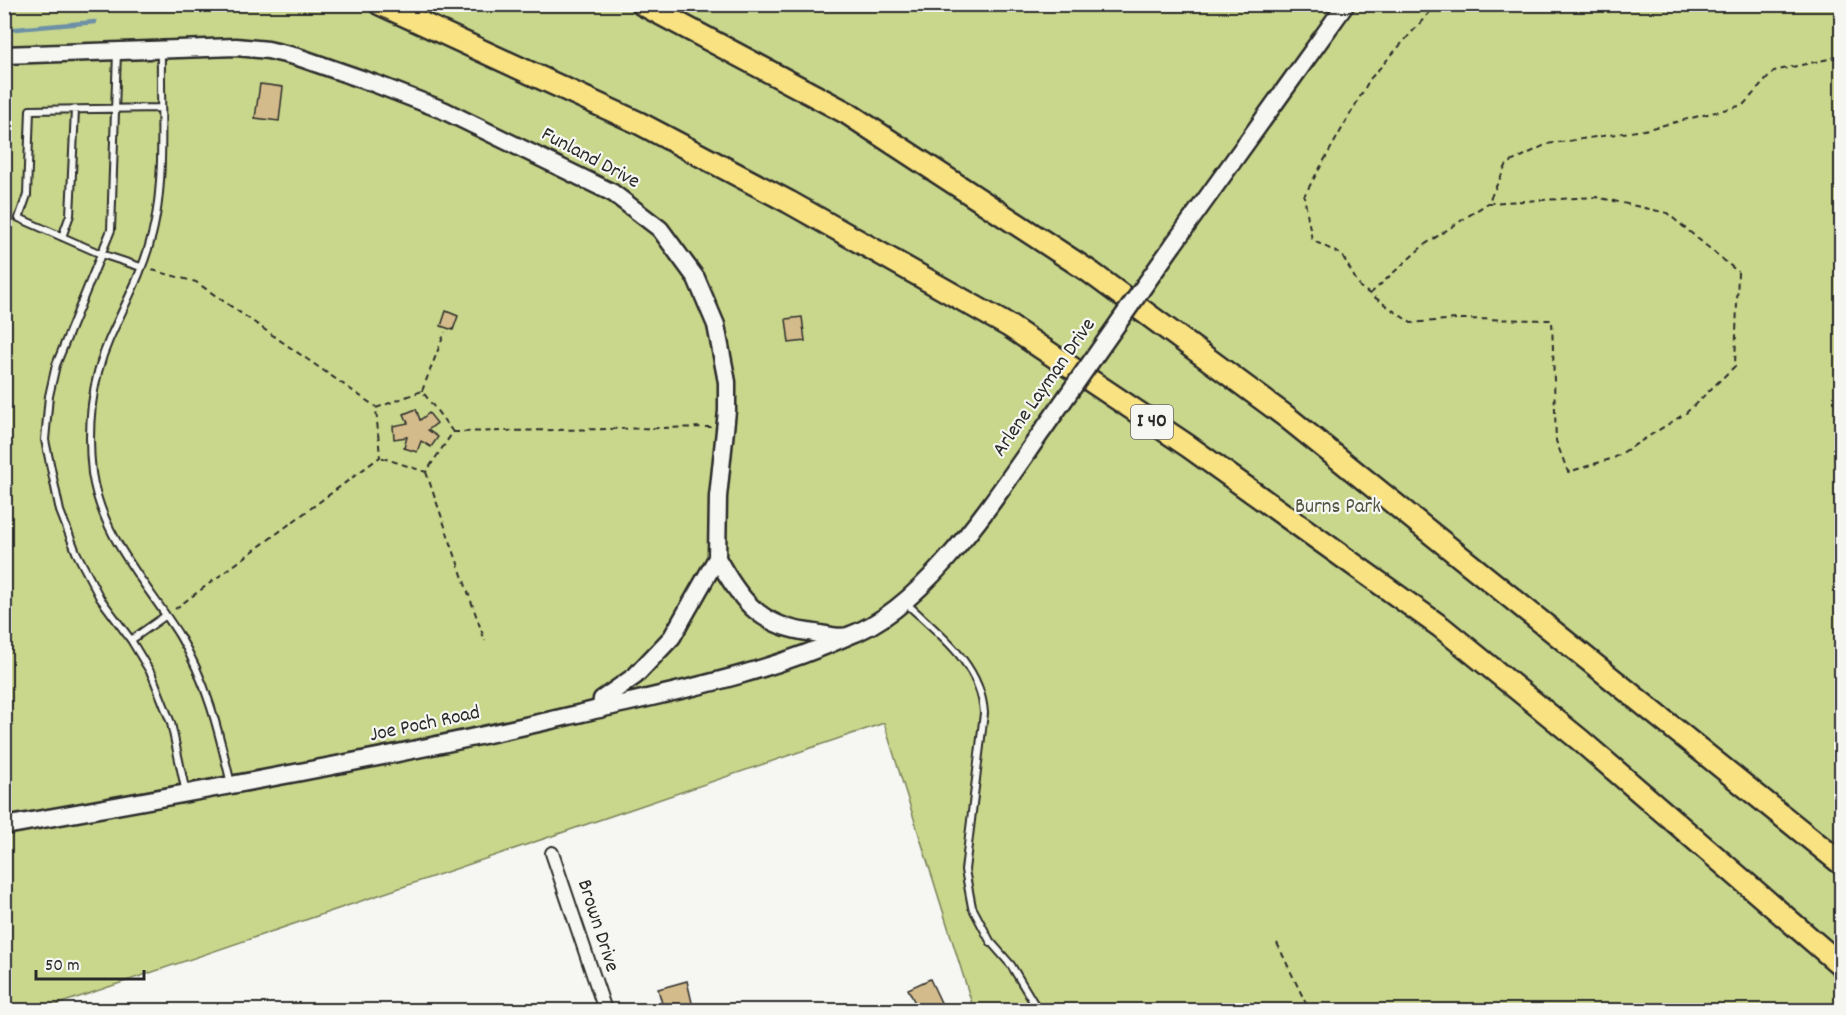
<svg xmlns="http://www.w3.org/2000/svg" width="1846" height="1015" font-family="Dekko,sans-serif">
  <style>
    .green { fill: #c8d78b; stroke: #7a815b; stroke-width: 1.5 }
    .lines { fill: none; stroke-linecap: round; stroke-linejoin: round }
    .stream { stroke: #6e90a7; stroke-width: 4.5 }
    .building { fill: #d4bb8b; stroke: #2b2b2b; stroke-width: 1.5 }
    .lane-casing { stroke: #2b2b2b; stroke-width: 10 }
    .street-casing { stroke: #2b2b2b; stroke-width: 16 }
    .secondary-casing { stroke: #2b2b2b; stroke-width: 21 }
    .highway-casing { stroke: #2b2b2b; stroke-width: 26 }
    .path { stroke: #2b2b2b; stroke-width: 2; stroke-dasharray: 6 4.5; stroke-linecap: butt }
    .lane { stroke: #f6f6f2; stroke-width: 6 }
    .street { stroke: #f6f6f2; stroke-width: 12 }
    .secondary { stroke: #f6f6f2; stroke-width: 16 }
    .highway { stroke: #f8e281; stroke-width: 21 }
    .secondary-bridge-casing { stroke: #2b2b2b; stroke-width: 21; stroke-linecap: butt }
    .secondary-bridge { stroke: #f6f6f2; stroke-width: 16 }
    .labels { text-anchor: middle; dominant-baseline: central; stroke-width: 4.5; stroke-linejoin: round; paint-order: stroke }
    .shield { fill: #f6f6f2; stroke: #686867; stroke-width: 1.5 }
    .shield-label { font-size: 20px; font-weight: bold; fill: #2b2b2b }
    .street-label { font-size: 21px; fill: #2b2b2b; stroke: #f6f6f2 }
    .park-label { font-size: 21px; fill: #525643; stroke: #f6f6f2 }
  </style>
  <rect width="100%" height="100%" fill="#f6f6f2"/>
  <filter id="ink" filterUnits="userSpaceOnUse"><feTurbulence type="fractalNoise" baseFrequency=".0167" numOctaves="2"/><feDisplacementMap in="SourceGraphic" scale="12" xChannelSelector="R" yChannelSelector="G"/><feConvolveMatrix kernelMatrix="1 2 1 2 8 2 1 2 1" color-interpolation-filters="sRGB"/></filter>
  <g filter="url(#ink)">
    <!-- green -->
    <path class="green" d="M5,5h1836v1005h-867l-90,-287 -843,287h-36z"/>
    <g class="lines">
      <!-- stream -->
      <path class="stream" d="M4,30l91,-8"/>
    </g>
    <!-- building -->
    <path class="building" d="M260,84l23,3 -4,34 -24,-3z
      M446,311l12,5 -5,14 -12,-4z
      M802,317l3,24 -16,2 -3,-24z
      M416,409l4,11 9,-7 8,10 -9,7 10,7 -7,10 -10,-6 -4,11 -13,-4 3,-11 -13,2 -1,-13 15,-3 -4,-9z
      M930,979l15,32h-26l-11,-22z
      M687,981l7,30h-24l-1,-5 -6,1 -5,-18z"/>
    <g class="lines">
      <!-- lane casing -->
      <g class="lane-casing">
        <path id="lane" d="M161,50c-1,57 5,131 -9,185 -9,37 -28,71 -43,105 -18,41 -22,89 -17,133 9,63 55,111 87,162 28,46 40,98 52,149
          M117,52l-6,178 -55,135 -7,31 -4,44 15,71 16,41 24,46 31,42 21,35 19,48 15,70
          M62,237l8,-22 5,-105
          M141,267l-40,-13 -82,-36 8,-23 3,-85 130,-2
          M906,603c33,31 75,61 78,110l-19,157 7,37 18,34 21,24 27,45
          M131,640l34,-24"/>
      </g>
      <!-- street casing -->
      <g class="street-casing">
        <path id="street" d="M552,853l53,157"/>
      </g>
      <!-- secondary casing -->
      <g class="secondary-casing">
        <path id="secondary" d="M4,55l232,-8 32,3 30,7 78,27 67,26 170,83 47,36 36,49 20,47 11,57v29l-9,86 -1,61 -45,79 -37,39 -33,23 -1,9
          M1173,245l173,-241
          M717,558c22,40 42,68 91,74 11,1 30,7 40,4 77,-27 149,-141 195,-206
          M4,826c194,-35 387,-68 578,-113 89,-21 180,-38 264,-76"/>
      </g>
      <!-- highway casing -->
      <g class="highway-casing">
        <path id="highway" d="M380,4l259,119 150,79 220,124 179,120 253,181 139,113 262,226
          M642,4l205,109 243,159 198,146 554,446"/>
      </g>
      <!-- path -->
      <path class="path" d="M1437,4l-67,75 -66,117 8,44 30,15 18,32 51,36 46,-4 95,1 4,121 12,31 46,-14 72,-45 49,-47 3,-94 -71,-59 -71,-16 -108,6 19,-39 40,-20 97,-14 99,-25 31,-34 68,-15
        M152,270l44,12 180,125
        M1370,294l54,-49 64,-42
        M422,391l23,-59
        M453,432l258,-5
        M426,472l59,169
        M175,609l205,-152 -4,-49 46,-17 31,41 -27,40 -46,-15
        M1277,943l32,67"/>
      <!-- lane -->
      <use href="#lane" class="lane"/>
      <!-- street -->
      <use href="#street" class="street"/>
      <!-- secondary -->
      <use href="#secondary" class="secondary"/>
      <!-- highway -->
      <use href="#highway" class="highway"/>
      <!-- secondary-bridge casing -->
      <g class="secondary-bridge-casing">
        <path id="secondary-bridge" d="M1043,430l130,-185"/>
      </g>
      <!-- secondary-bridge -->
      <use href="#secondary-bridge" class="secondary-bridge"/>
    </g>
  </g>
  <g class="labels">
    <!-- shield labels -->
    <rect class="shield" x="1131" y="405" width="42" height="34" rx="4.5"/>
    <g class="shield-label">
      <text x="1152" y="422">I 40</text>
    </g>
    <!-- street labels -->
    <g class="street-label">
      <text transform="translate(590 159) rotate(28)">Funland Drive</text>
      <text transform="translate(1045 388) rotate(-55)">Arlene Layman Drive</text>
      <text transform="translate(425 725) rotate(-12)">Joe Poch Road</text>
      <text transform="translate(597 926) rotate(72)">Brown Drive</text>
    </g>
    <!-- park labels -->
    <g class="park-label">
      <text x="1338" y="508">Burns Park</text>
    </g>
  </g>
  <!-- margin -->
  <rect width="1846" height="1015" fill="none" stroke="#f6f6f2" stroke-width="24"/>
  <rect x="12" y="12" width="1822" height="991" fill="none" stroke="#2b2b2b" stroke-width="2" filter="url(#ink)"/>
  <!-- scale -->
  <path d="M36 970v9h108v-9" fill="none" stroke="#2b2b2b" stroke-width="3"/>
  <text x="45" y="970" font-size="18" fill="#2b2b2b" stroke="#f6f6f2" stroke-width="4.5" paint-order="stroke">50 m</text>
</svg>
